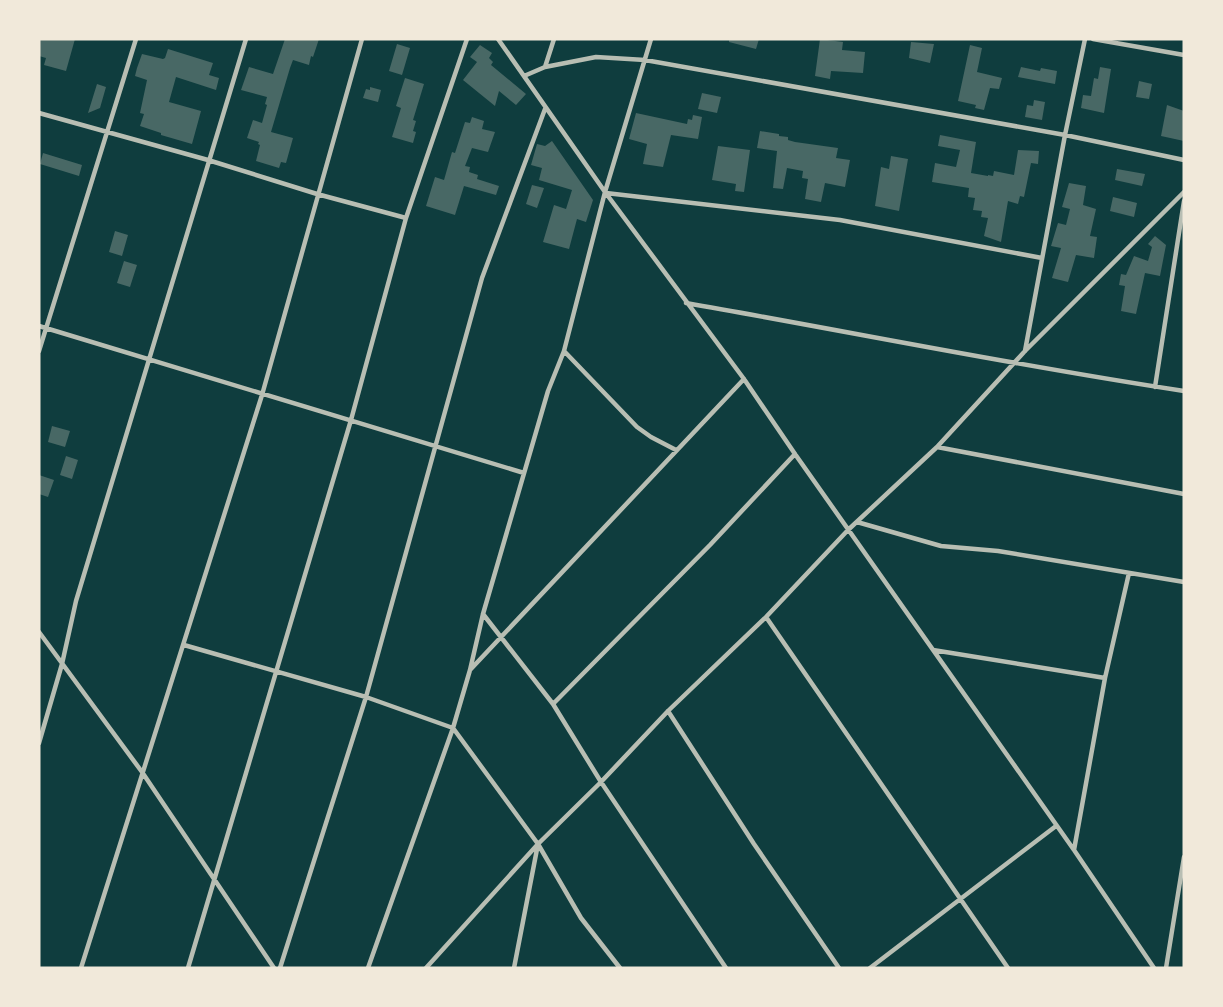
<svg xmlns="http://www.w3.org/2000/svg" width="1223" height="1007" font-family="Montserrat,sans-serif">
  <style>
    .building { fill: #486865 }
    .lines { fill: none; stroke-linecap: round; stroke-linejoin: round }
    .minor { stroke: #b8beb3; stroke-width: 4.5 }
  </style>
  <rect width="100%" height="100%" fill="#0f3d3e"/>
  <!-- building -->
  <path class="building" d="M39,39h36l-9,32 -22,-6 2,-7 -7,-2z
    M285,39h34l-6,18 -2,-1 -2,9 -16,-5 -3,8 -19,64 22,6 -7,25 -5,-1 -2,6 -23,-7 4,-16 -2,-1 1,-2 -12,-4 6,-18 9,3 5,-18 -2,-1 2,-7 -26,-7 8,-23 24,7z
    M729,39h30l-3,10 -27,-7z
    M820,39l23,3 -1,8 23,2 -2,21 -32,-2 -1,8 -15,-3z
    M911,42l23,2 -4,19 -21,-5z
    M397,44l13,4 -8,27 -13,-4z
    M480,45l12,8 -3,5 4,4 -2,3 35,29 -10,11 -17,-14 -4,15 -32,-26 14,-18 -7,-5z
    M970,45l12,3 -5,24 25,6 -3,11 -9,-1 -6,22 -9,-2 1,-3 -18,-4z
    M168,49l45,14 -4,12 10,3 -3,12 -40,-13 -7,25 32,9 -9,33 -31,-9v-2l-21,-7 4,-12 -4,-1 7,-33 -12,-4 2,-8 5,-14 21,5 2,-1z
    M1021,67l19,4 1,-3 16,3 -2,13 -37,-7z
    M1100,67l11,2 -7,44 -23,-5 2,-13 8,1 3,-18 4,1z
    M405,78l19,6 -11,36 3,1 -3,10 3,1 -3,11 -21,-6 9,-29 -5,-2z
    M1139,81l13,3 -3,15 -13,-2z
    M97,84l9,3 -6,21 -12,5z
    M370,87l11,3 -3,12 -15,-4 3,-9 4,1z
    M702,93l19,4 -4,16 -19,-4z
    M1034,100l11,2 -3,18 -17,-3 2,-12 6,1z
    M1167,105l17,6v30l-23,-5z
    M636,113l51,11 1,-5 4,1 1,-5 9,2 -4,22 -27,-4 -8,32 -20,-3 4,-20 -18,-5z
    M472,117l12,4 -2,8 13,3 -7,20 -16,-4 -7,18 5,1 -1,5 9,3 -1,4 22,7 -3,9 -32,-9 -9,29 -29,-9 9,-29 9,3 8,-28 3,1 10,-31 5,1z
    M760,131l19,3v2l9,1v3l7,2 43,6 -2,10 14,2 -5,27 -20,-4 -4,19 -16,-3 3,-20 -6,-1 1,-7 -16,-3 -4,21 -10,-1 4,-37 -20,-3z
    M940,135l36,7 -5,31 17,3v-1l5,1 1,-5 20,4 4,-25 21,1 -1,13 -7,-1 -7,34 -4,-1 -2,8 -10,-3 -7,41 -17,-6 4,-18 -7,-1 1,-6 -9,-1 2,-12 -7,-1 1,-9 -37,-6 3,-19 21,4 4,-17 -22,-4z
    M552,141l41,59 -7,22 -9,-3 -8,30 -26,-7 11,-37 12,4 6,-19 -33,-10 3,-12 -11,-3 6,-21 8,2z
    M718,146l32,4 -6,42 -9,-1 1,-7 -24,-4z
    M43,153l39,12 -3,11 -39,-12z
    M891,156l17,3 -9,52 -24,-5 6,-39 8,2z
    M1117,169l28,5 -3,12 -27,-6z
    M1069,183l17,3 -3,19 13,4 -6,27 7,1 -3,21 -18,-3 -8,27 -16,-4 9,-30 -10,-2 7,-23 8,2 4,-16 -8,-2z
    M532,185l12,3 -7,20 -11,-4z
    M1113,197l24,6 -3,14 -24,-6z
    M115,231l13,4 -6,21 -13,-4z
    M1155,236l11,9 -6,31 -15,-3 -9,41 -15,-3 4,-25 -6,-1 2,-11 5,1 8,-19 14,5 4,-14 -4,-3z
    M124,261l13,4 -7,22 -13,-4z
    M52,426l18,5 -5,16 -17,-5z
    M66,456l12,4 -6,19 -12,-4z
    M39,475l15,5 -6,17 -9,-3z"/>
  <g class="lines">
    <!-- minor -->
    <path class="minor" d="M498,39l107,153 139,187 51,75 279,396 80,118
      M1093,39l91,16
      M545,67l9,-28
      M524,76l21,-9 51,-10 49,3 420,75 119,25
      M39,113l169,47 109,34 89,24
      M606,193l234,27 202,38
      M686,303c166,29 331,63 498,88
      M39,326l485,147
      M39,351l97,-312
      M564,351l73,76 14,10 25,13
      M1025,351l40,-216 20,-96
      M1155,387l29,-186
      M937,447l247,47
      M857,522l84,24 57,5 186,31
      M483,614l70,90 48,78 125,186
      M766,617l242,351
      M39,632l103,140 132,196
      M184,645l182,52 87,31 85,116 -24,124
      M933,650l172,28
      M470,670l274,-291
      M553,704l157,-159 85,-91
      M668,711l86,133 85,124
      M39,743l23,-79 14,-63 170,-562
      M538,844l43,74 39,50
      M1074,850l31,-172 24,-105
      M81,968l181,-573 100,-356
      M188,968l163,-548 55,-202 61,-179
      M280,968l86,-271 116,-419 63,-169
      M368,968l85,-240 17,-58 13,-56 65,-223 16,-40 41,-159 46,-153
      M426,968l112,-124 63,-62 67,-71 98,-94 82,-87 89,-83 88,-96 159,-159
      M870,968l186,-142
      M1166,968l18,-111"/>
  </g>
  <!-- border -->
  <rect width="1223" height="1007" fill="none" stroke="#f1e9da" stroke-width="81"/>
</svg>
